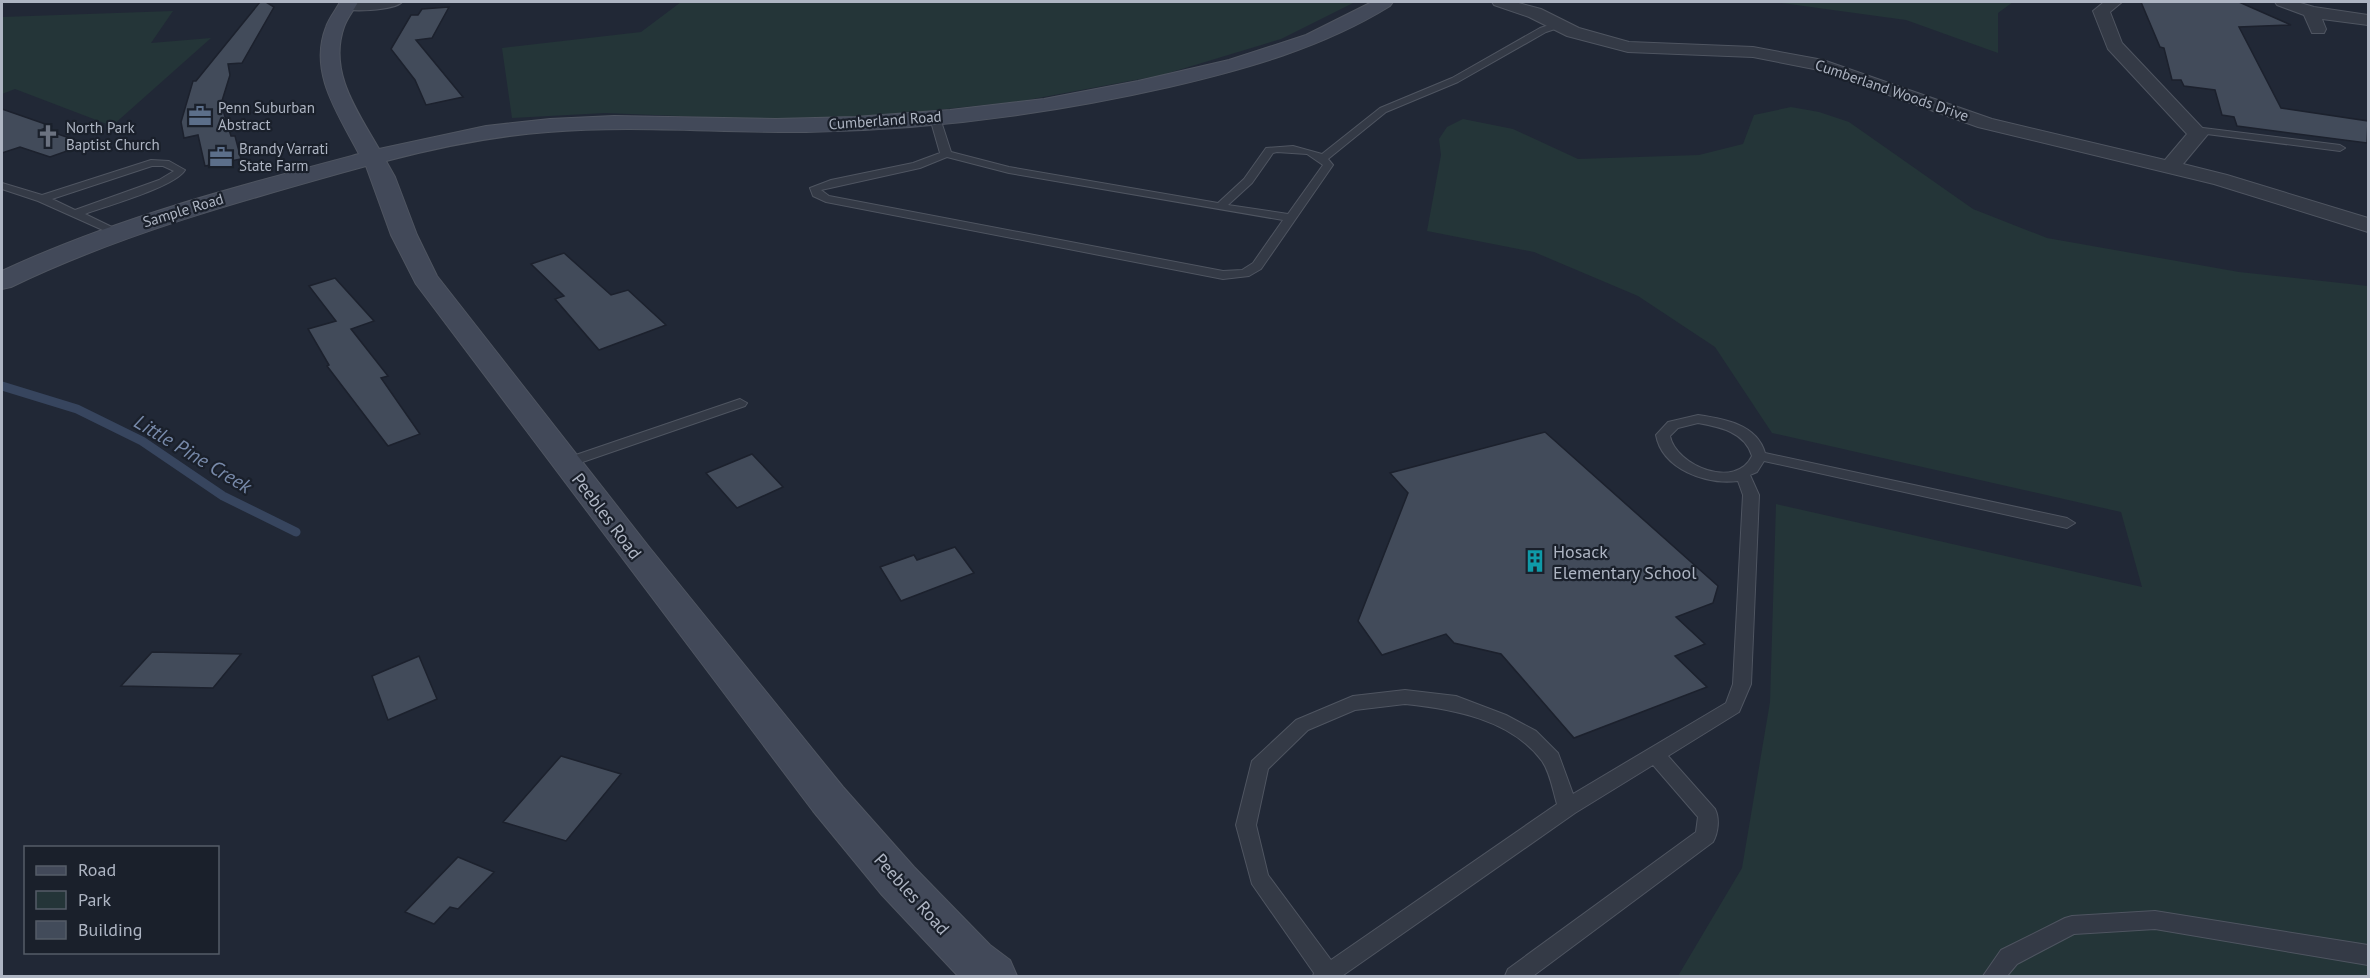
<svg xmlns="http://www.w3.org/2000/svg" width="2370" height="978" font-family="'PT Sans',sans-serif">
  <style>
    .green { fill: #243538 }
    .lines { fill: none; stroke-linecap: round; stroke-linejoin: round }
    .stream { stroke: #37455e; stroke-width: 9 }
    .building { fill: #424b5a; stroke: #1c212d; stroke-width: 1.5 }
    .lane-casing { stroke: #4f5561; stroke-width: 2 }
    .street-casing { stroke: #4f5561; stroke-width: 2 }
    .secondary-casing { stroke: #4f5561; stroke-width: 2 }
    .lane { fill: #343a46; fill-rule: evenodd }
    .street { fill: #343a46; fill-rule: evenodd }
    .secondary { fill: #424959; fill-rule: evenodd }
    .labels { text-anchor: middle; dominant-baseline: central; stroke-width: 4.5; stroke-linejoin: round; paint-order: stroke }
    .far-street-label { font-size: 15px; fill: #aeb5c3; stroke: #1a202b }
    .far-poi-label { font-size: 15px; fill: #aeb5c3; stroke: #1a202b; text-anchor: start }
    .street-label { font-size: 18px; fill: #aeb5c3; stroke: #1a202b }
    .poi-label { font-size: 18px; fill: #aeb5c3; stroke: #1a202b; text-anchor: start }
    .water-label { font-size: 20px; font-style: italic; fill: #788aaa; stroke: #1a202b }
  </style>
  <rect width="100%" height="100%" fill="#212836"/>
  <!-- green -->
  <path class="green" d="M681,2h674l-74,37 -119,36 -140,26 -144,15 -125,3 -148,-6 -93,5 -10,-70 139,-16z
    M1775,2h238l-15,11v40l-92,-33z
    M173,11l-22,32 60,-5 -99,88 -97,-37 -13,5v-77z
    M1791,107l28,5 30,10 124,87 74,29 192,34 129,14v690h-690l64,-108 28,-166 6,-198 366,83 -21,-75 -349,-79 -57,-86 -77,-51 -104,-44 -107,-21 14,-76 -2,-16 8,-12 16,-8 50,10 65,30 121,-4 44,-11 11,-29z"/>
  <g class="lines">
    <!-- stream -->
    <path class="stream" d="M2,386l75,23 65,32 81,55 73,36"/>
  </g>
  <!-- building -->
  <path class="building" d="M260,2h6l8,5 -32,56 -14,1 2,11 -9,29 10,32h4l6,23 -36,7 -7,-31 -14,3 -3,-16 12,-41h3z
    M2141,2h98l52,23 -52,2 42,81 87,13 -1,22 -130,-17 -3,-9 -12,-2 -7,-25 -31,-4 -3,-6h-9l-8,-32 -4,-1z
    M449,7l-17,31 -16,2 47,57 -37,8 -11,-25 -24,-31 20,-34h7l4,-6z
    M2,109l49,17 -8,3 44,15 -37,13 -30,-10 -18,6z
    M564,253l47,42 17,-5 38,35 -67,25 -44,-51 9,-3 -33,-32z
    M335,278l39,43 -23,8 37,47 -7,2 39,56 -32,12 -61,-80 2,-1 -21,-36 28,-8 -27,-35z
    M1545,432l173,154 -5,17 -37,14 29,27 -30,12 32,31 -133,51 -73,-84 -47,-11 -8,-9 -64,21 -24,-34 50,-128 -18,-20z
    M752,454l31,33 -46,21 -31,-35z
    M955,547l19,26 -73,28 -21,-34 34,-12 3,5z
    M152,652l89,2 -28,34 -92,-2z
    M419,656l18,43 -49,21 -16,-44z
    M561,756l60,18 -55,67 -63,-19z
    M458,857l36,15 -36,37 -8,-2 -16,17 -29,-12z"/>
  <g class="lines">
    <!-- lane casing -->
    <g class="lane-casing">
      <path id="lane" d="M1558,22l3,1v4l-15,5 -88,50 -72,30 -58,47 5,6 -72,104 -12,7 -26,3 -397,-77 -13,-6 -3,-8 21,-8 82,-17 27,-10 -10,-35 5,-3 5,3 11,34 58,15 209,36 26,-24 22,-31 27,-2 29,8 58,-46 72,-30 88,-50zM1277,152l30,2 16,11 -35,49 -60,-9 24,-22 21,-30zM947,157l62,16 274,47 -30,43 -11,7 -19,1 -394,-75 -8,-6 99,-22z
        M2195,127l145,18 5,3 -5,3 -149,-19v-4z
        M151,160l18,1 16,9c-10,17 -79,36 -100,44l33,16 2,2 -6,3 -76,-34 -36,-12v-6l40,12zM152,166h11l11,5 -15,9 -84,30 -23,-11z
        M740,399l7,4 -2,3 -174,60 -5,1 -7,-4 2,-3z
        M1698,415c26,4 59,9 67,38l302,65 8,5 -8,5 -303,-67 -7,11 -7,3 9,20 -8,189 -12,28 -71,44 47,53c5,10 3,24 -2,33l-180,134h-28l3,-7 188,-137 2,-15 -45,-52 -78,48 -233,163h-29l1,-3 -62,-89 -16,-59 16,-64 44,-41 57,-24 52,-6 51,6 50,19 30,16 22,22 15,41 153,-91 7,-19 10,-189 -5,-14c-32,4 -76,-12 -82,-46l12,-13zM1698,423c22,4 47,9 54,33 -16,34 -76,10 -82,-20l8,-8zM1405,704c47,5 106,15 137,57 8,11 11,30 15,43l-226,156 -63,-85 -12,-50 12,-56 40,-39 47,-20z
        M2155,911l213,34v20l-213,-36 -81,5 -57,30 -10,12h-24l18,-26 64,-32 7,-2z"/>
    </g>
    <!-- street casing -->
    <g class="street-casing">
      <path id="street" d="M345,2h57c-7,8 -56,12 -63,4z
        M1492,2h23l26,7 38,19 50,14 124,5 70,13 169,59 173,41 22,-26 -79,-85 -15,-38 11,-9h18l-12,10 12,31 86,91 -25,30 44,11 141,43v14l-154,-48 -236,-57 -159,-57 -66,-13 -125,-5 -61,-16 -38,-19 -35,-12z
        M2275,2h22l17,5 54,8v10l-46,-6 4,10 -2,4h-12l-8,-18 -27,-10z"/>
    </g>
    <!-- secondary casing -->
    <g class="secondary-casing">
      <path id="secondary" d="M340,2h18c-4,8 -11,16 -14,25 -16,45 14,85 35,122l107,-23 64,-7 64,-3 162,3 79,-2 95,-7 94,-11 94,-18 91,-21 77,-25 66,-33h21l-3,4c-68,42 -144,63 -221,81 -119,27 -241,43 -363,45 -86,1 -172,-7 -258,0 -55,4 -109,15 -162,29l9,16 22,58 20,41 212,271 194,240 71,80 76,78 20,15 7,16h-59l-76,-81 -69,-84 -397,-527 -25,-49 -25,-69c-121,34 -241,66 -355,121l-9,2v-18c113,-53 236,-85 357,-117 -20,-39 -51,-81 -33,-127 3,-9 10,-17 14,-25z"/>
    </g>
    <!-- lane -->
    <use href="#lane" class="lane"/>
    <!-- street -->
    <use href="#street" class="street"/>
    <!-- secondary -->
    <use href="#secondary" class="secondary"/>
  </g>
  <!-- icons -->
  <defs>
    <g id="office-bare" transform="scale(1.8)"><path d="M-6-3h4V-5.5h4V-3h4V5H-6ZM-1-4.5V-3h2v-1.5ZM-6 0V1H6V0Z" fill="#5c6f8a" stroke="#1a202b" stroke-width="2.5" paint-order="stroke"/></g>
    <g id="church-bare" transform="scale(1.8)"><path d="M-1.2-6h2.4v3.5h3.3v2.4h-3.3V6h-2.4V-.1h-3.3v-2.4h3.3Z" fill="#6b7280" stroke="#1a202b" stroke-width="2.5" paint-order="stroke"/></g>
    <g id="building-bare" transform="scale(1.8)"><path d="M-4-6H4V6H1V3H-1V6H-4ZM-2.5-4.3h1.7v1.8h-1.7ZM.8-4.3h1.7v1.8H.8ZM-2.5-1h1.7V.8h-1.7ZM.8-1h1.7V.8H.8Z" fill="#0f9aa8" stroke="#1a202b" stroke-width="2.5" paint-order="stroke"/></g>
  </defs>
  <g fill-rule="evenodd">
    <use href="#office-bare" x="200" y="116"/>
    <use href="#church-bare" x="48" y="136"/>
    <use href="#office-bare" x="221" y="157"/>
    <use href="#building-bare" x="1535" y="561"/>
  </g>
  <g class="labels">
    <!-- far-street labels -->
    <g class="far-street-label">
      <text transform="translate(1892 90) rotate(19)">Cumberland Woods Drive</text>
      <text transform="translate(885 120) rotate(-4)">Cumberland Road</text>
      <text transform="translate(183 210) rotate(-17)">Sample Road</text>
    </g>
    <!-- far-poi labels -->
    <g class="far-poi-label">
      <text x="218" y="107">Penn Suburban<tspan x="218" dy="17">Abstract</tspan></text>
      <text x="66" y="127">North Park<tspan x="66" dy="17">Baptist Church</tspan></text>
      <text x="239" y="148">Brandy Varrati<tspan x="239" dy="17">State Farm</tspan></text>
    </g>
    <!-- street labels -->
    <g class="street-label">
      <text transform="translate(607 516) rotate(53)">Peebles Road</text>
      <text transform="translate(912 894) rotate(48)">Peebles Road</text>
    </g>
    <!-- poi labels -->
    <g class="poi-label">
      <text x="1553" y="551">Hosack<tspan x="1553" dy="21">Elementary School</tspan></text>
    </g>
    <!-- water labels -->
    <g class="water-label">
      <text transform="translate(193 454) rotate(31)">Little Pine Creek</text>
    </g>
  </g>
  <!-- border -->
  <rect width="2370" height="978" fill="none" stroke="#aeb5c3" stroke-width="6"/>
  <!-- legend -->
  <rect x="24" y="846" width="195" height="108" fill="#1a202b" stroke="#555c68" stroke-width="1.5"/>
  <rect x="36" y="866" width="30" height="9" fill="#424959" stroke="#555c68" stroke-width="1.5"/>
  <text x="78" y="876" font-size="18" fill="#aeb5c3">Road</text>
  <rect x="36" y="891" width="30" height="18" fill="#243538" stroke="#555c68" stroke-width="1.5"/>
  <text x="78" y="906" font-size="18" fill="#aeb5c3">Park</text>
  <rect x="36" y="921" width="30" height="18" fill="#424b5a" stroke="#555c68" stroke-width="1.5"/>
  <text x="78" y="936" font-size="18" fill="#aeb5c3">Building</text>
</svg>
